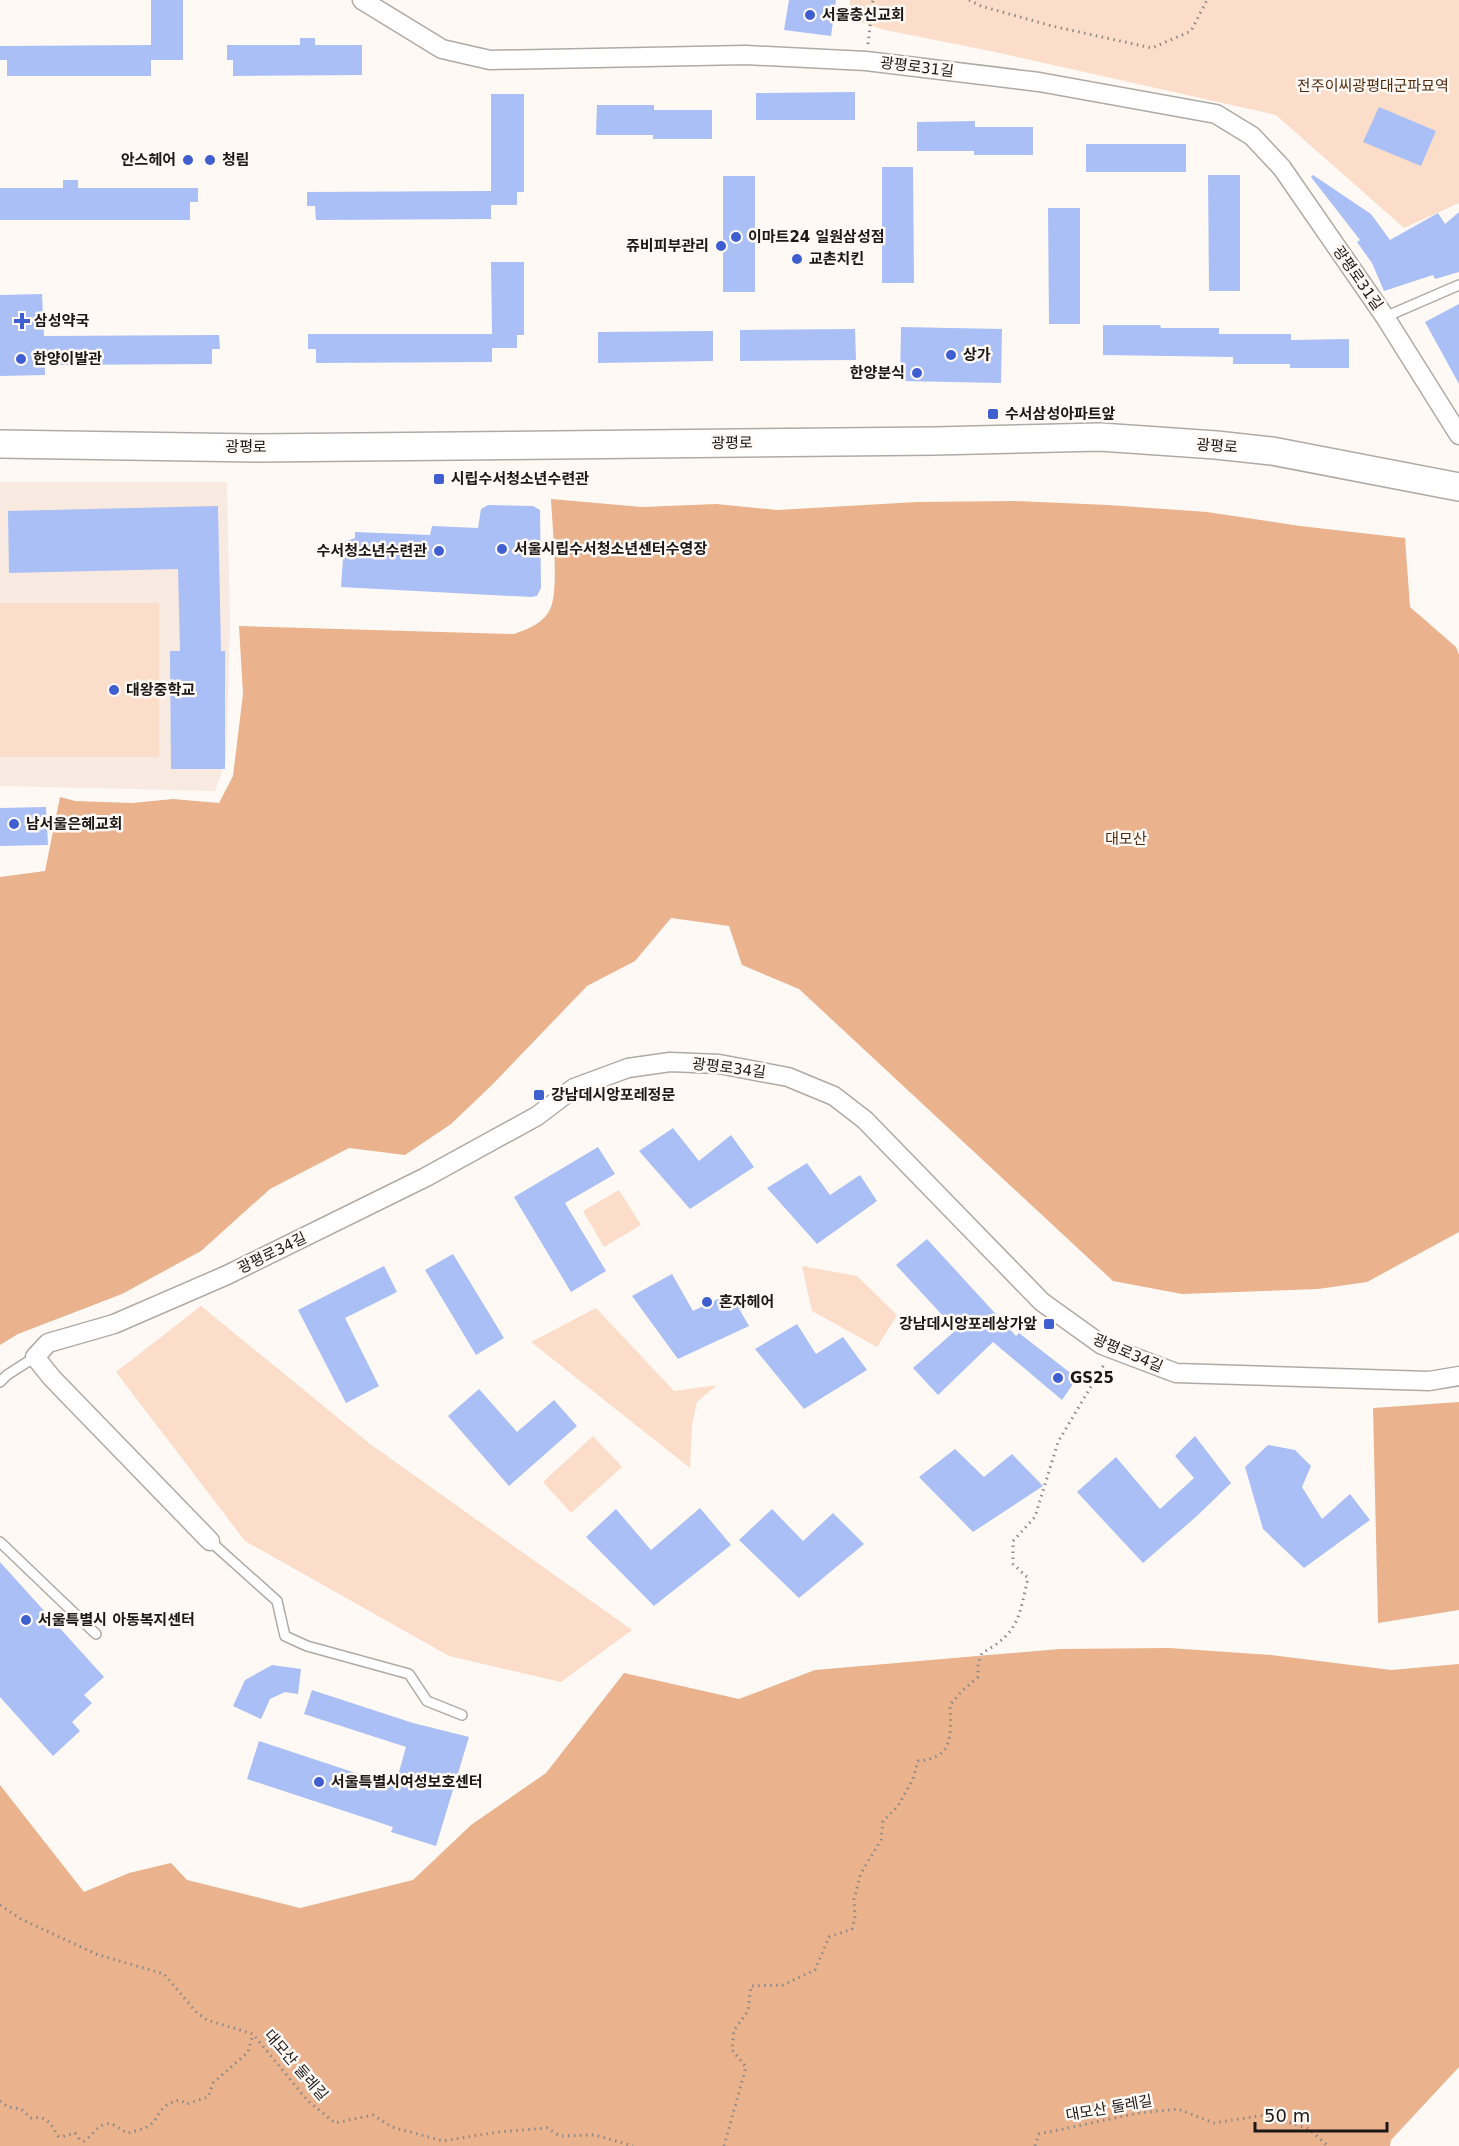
<svg xmlns="http://www.w3.org/2000/svg" width="1459" height="2146" font-family="'DejaVu Sans','Noto Sans KR',sans-serif">
  <style>
    .built { fill: #f9eae1 }
    .green { fill: #fbddc9 }
    .forest { fill: #eab38e }
    .building { fill: #a9bff5 }
    .lines { fill: none; stroke-linecap: round; stroke-linejoin: round }
    .service-casing { stroke: #b0aaa5; stroke-width: 12 }
    .minor-casing { stroke: #b0aaa5; stroke-width: 21 }
    .primary-casing { stroke: #b0aaa5; stroke-width: 30 }
    .path { stroke: #8d8986; stroke-width: 3; stroke-dasharray: 1.5 4.5; stroke-linecap: butt }
    .service { stroke: #fff; stroke-width: 9 }
    .minor { stroke: #fff; stroke-width: 18 }
    .primary { stroke: #fff; stroke-width: 27 }
    .poi-dot { fill: #3f5fd1; stroke: #fff9f5; stroke-width: 2 }
    .labels { text-anchor: middle; dominant-baseline: central; stroke-width: 5; stroke-linejoin: round; paint-order: stroke }
    .poi-label { font-size: 15px; font-weight: bold; fill: #1b1817; stroke: #fff9f5; text-anchor: start }
    .street-label { font-size: 15px; fill: #1b1817; stroke: #fff9f5 }
    .park-label { font-size: 15px; fill: #502c10; stroke: #fff9f5 }
  </style>
  <rect width="100%" height="100%" fill="#fff9f5"/>
  <!-- built -->
  <path class="built" d="M0,482h227l3,138 -4,140 -11,31 -215,-5z"/>
  <!-- green -->
  <path class="green" d="M850,0h609v203l-55,25 -128,-113 -281,-63 -110,-22 -34,-11z
    M0,603h159v154h-159z
    M619,1190l22,35 -37,22 -21,-36z
    M802,1266l55,10 40,39 -20,32 -65,-36z
    M201,1306l169,138 262,186 -71,52 -112,-26 -204,-115 -129,-169z
    M596,1308l78,83 43,-6 -20,17 -5,23 -2,43 -159,-126z
    M593,1436l29,31 -51,46 -28,-31z"/>
  <!-- forest -->
  <path class="forest" d="M551,499l91,8 74,-3 61,6 140,-8 98,-1 93,4 99,7 93,14 105,12 5,69 46,40 3,8v577l-92,50 -49,7 -136,5 -69,-13 -314,-292 -57,-24 -13,-39 -58,-8 -36,43 -48,25 -95,99 -41,39 -46,31 -56,-7 -79,41 -69,62 -79,43 -104,40 -18,11v-468l45,-6 15,-74 15,4 57,2 41,-4 46,4 14,-27 10,-82 -4,-68 275,8c14,-5 31,-11 37,-27 8,-20 1,-84 0,-108z
    M1459,1402v208l-81,13 -5,-215z
    M1169,1648l102,7 120,15 68,-6v403l-68,73 -1,6h-1390v-361l84,107 45,-19 42,-10 16,17 113,28 113,-28 58,-55 75,-52 78,-100 115,26 76,-29 245,-21z"/>
  <!-- building -->
  <path class="building" d="M151,0h32v60h-32v16h-144v-16h-7v-14l151,-1z
    M789,0h47l-5,36 -47,-6z
    M300,38h15v7h47v30l-129,1v-16h-6v-15h73z
    M855,92v28h-99v-27z
    M491,94h33v98h-7v13h-26v14l-175,1 -1,-14h-8v-14l184,-1z
    M597,105h57v5h58v29h-59v-4h-57z
    M1379,107l57,24 -15,35 -58,-24z
    M975,121v6h58v28h-59v-4h-57v-29z
    M1086,144h100v28h-100z
    M882,167h31l1,116h-32z
    M1208,175h32v116h-31z
    M1313,175l58,39 19,26 48,-27 7,11 14,-12v60l-24,7 -2,-4 -49,16 -12,-28 -15,-21 3,-2 -49,-63z
    M723,176h32v116h-32z
    M63,180h15v8h120v14h-8v18h-190v-32h63z
    M1048,208h32v116h-31z
    M491,262h33v73h-7v13h-25v14l-176,1v-14h-8v-15h184z
    M42,294l2,42 175,-1 1,14h-8v15l-167,1v10l-45,1v-81z
    M1459,304v80l-34,-62z
    M1103,325h57l1,3h58v6h72v6l58,-1v29h-59v-4h-57v-7l-130,-2z
    M901,327l101,2 -1,54 -101,-2z
    M855,329l1,31 -116,1v-31z
    M713,331v30l-115,2v-31z
    M488,505l45,1 7,4 1,78 -4,8 -6,1 -190,-10 2,-28 -6,-7 1,-5 2,-4 15,-5v-6l75,3 2,-9 46,2 3,-19z
    M218,506l3,145h4v118h-54l-1,-118h10l-2,-82 -169,4 -1,-62z
    M46,807l2,38 -48,1v-38z
    M673,1128l26,33 32,-26 23,32 -64,42 -51,-58z
    M598,1147l17,27 -50,29 41,68 -35,21 -57,-95z
    M807,1163l23,32 30,-20 17,26 -60,43 -50,-56z
    M927,1239l89,97 3,-3 58,45 -15,22 -69,-58 -55,53 -25,-27 43,-38 -60,-65z
    M453,1254l51,84 -28,17 -51,-85z
    M384,1266l13,26 -52,26 34,68 -33,17 -48,-93z
    M672,1274l21,37 37,-18 19,33 -71,33 -46,-63z
    M797,1324l19,30 27,-17 24,33 -63,39 -49,-60z
    M479,1389l38,43 37,-32 23,26 -68,60 -61,-70z
    M1195,1436l36,47 -33,32 -55,48 -66,-71 39,-35 44,52 34,-31 -19,-22z
    M1268,1445l27,5 16,16 -9,21 20,32 28,-25 20,26 -66,48 -41,-39 -18,-62z
    M955,1449l29,28 28,-23 31,32 -70,46 -54,-55z
    M700,1508l31,37 -77,61 -68,-69 30,-28 35,41z
    M772,1509l31,32 30,-28 31,31 -65,54 -60,-58z
    M0,1562l104,115 -20,18 8,8 -20,19 8,9 -27,25 -53,-59z
    M272,1665l29,4 -3,25 -13,-2 -15,7 -9,20 -28,-13 12,-26z
    M312,1690l101,33 56,14 -33,109 -45,-14 2,-5 -146,-48 12,-38 136,45 11,-39 -102,-33z"/>
  <g class="lines">
    <!-- service casing -->
    <g class="service-casing">
      <path id="service" d="M1385,317l74,-32
        M0,1382l7,-7 28,-18
        M210,1541l67,60 8,35 22,10 102,28 18,27 35,14
        M0,1542l96,92"/>
    </g>
    <!-- minor casing -->
    <g class="minor-casing">
      <path id="minor" d="M362,0l80,49 48,11 256,-5 120,6 173,21 177,32 36,22 30,32 103,149 74,118
        M210,1541l-158,-163 -17,-21 13,-14 66,-19 113,-49 199,-98 111,-61 37,-28 54,-20 42,-6 49,2 69,13 46,19 31,24 177,182 60,43 74,28 253,8 30,-5"/>
    </g>
    <!-- primary casing -->
    <g class="primary-casing">
      <path id="primary" d="M0,444l257,4 678,-7 165,-4 116,8 56,6 187,36"/>
    </g>
    <!-- path -->
    <path class="path" d="M969,0l12,6 71,20 100,22 39,-17 16,-31
      M868,44l5,-44
      M0,1905l21,14 75,35 68,20 33,39 10,7 46,14 54,66 28,23 38,-8 19,12 51,14 55,-9 49,-4 13,8 35,-1 38,11
      M0,2101l8,6 13,2 10,9c16,-3 20,6 27,18l3,1 14,-4 5,7 4,1c10,-6 16,-22 30,-16 5,3 8,6 14,8 6,-2 13,-3 19,-6 14,-8 9,-22 33,-27l7,4 21,-7 5,-14 35,-31 5,-18
      M724,2146l22,-79 -14,-17 2,-20 14,-19 3,-25 32,-1 32,-15 14,-33 23,-8 3,-12 -1,-18 7,-26 20,-33 2,-19 15,-15 15,-27 5,-18c36,-3 33,-26 32,-56l12,-14 16,-14v-13l4,-11c37,-20 37,-36 46,-75l-15,-14v-23l22,-24 23,-75 47,-79
      M1035,2146l4,-12 100,-21 39,-4 36,14 51,-8 44,14 19,17"/>
    <!-- service -->
    <use href="#service" class="service"/>
    <!-- minor -->
    <use href="#minor" class="minor"/>
    <!-- primary -->
    <use href="#primary" class="primary"/>
  </g>
  <!-- markers -->
  <g class="poi-dot">
    <circle cx="810" cy="15" r="6"/>
    <circle cx="188" cy="160" r="6"/>
    <circle cx="210" cy="160" r="6"/>
    <circle cx="736" cy="237" r="6"/>
    <circle cx="721" cy="246" r="6"/>
    <circle cx="797" cy="259" r="6"/>
    <path d="M19 312h6v6h6v6h-6v6h-6v-6h-6v-6h6z"/>
    <circle cx="951" cy="355" r="6"/>
    <circle cx="21" cy="359" r="6"/>
    <circle cx="917" cy="373" r="6"/>
    <rect x="987" y="408" width="12" height="12" rx="3"/>
    <rect x="433" y="473" width="12" height="12" rx="3"/>
    <circle cx="502" cy="549" r="6"/>
    <circle cx="439" cy="551" r="6"/>
    <circle cx="114" cy="690" r="6"/>
    <circle cx="14" cy="824" r="6"/>
    <rect x="533" y="1089" width="12" height="12" rx="3"/>
    <circle cx="707" cy="1302" r="6"/>
    <rect x="1043" y="1318" width="12" height="12" rx="3"/>
    <circle cx="1058" cy="1378" r="6"/>
    <circle cx="26" cy="1620" r="6"/>
    <circle cx="319" cy="1782" r="6"/>
  </g>
  <g class="labels">
    <!-- poi labels -->
    <g class="poi-label">
      <text x="822" y="15">서울충신교회</text>
      <text x="176" y="160" text-anchor="end">안스헤어</text>
      <text x="222" y="160">청림</text>
      <text x="748" y="237">이마트24 일원삼성점</text>
      <text x="709" y="246" text-anchor="end">쥬비피부관리</text>
      <text x="809" y="259">교촌치킨</text>
      <text x="34" y="321">삼성약국</text>
      <text x="963" y="355">상가</text>
      <text x="33" y="359">한양이발관</text>
      <text x="905" y="373" text-anchor="end">한양분식</text>
      <text x="1005" y="414">수서삼성아파트앞</text>
      <text x="451" y="479">시립수서청소년수련관</text>
      <text x="514" y="549">서울시립수서청소년센터수영장</text>
      <text x="427" y="551" text-anchor="end">수서청소년수련관</text>
      <text x="126" y="690">대왕중학교</text>
      <text x="26" y="824">남서울은혜교회</text>
      <text x="551" y="1095">강남데시앙포레정문</text>
      <text x="719" y="1302">혼자헤어</text>
      <text x="1037" y="1324" text-anchor="end">강남데시앙포레상가앞</text>
      <text x="1070" y="1378">GS25</text>
      <text x="38" y="1620">서울특별시 아동복지센터</text>
      <text x="331" y="1782">서울특별시여성보호센터</text>
    </g>
    <!-- street labels -->
    <g class="street-label">
      <text transform="translate(917 67) rotate(7)">광평로31길</text>
      <text transform="translate(1358 278) rotate(55)">광평로31길</text>
      <text transform="translate(732 443) rotate(-1)">광평로</text>
      <text transform="translate(1217 446) rotate(4)">광평로</text>
      <text x="246" y="447">광평로</text>
      <text transform="translate(729 1068) rotate(7)">광평로34길</text>
      <text transform="translate(272 1253) rotate(-26)">광평로34길</text>
      <text transform="translate(1128 1353) rotate(23)">광평로34길</text>
      <text transform="translate(296 2065) rotate(49)">대모산 둘레길</text>
      <text transform="translate(1109 2108) rotate(-10)">대모산 둘레길</text>
    </g>
    <!-- park labels -->
    <g class="park-label">
      <text x="1373" y="86">전주이씨광평대군파묘역</text>
      <text x="1126" y="839">대모산</text>
    </g>
  </g>
  <!-- scale -->
  <path d="M1255 2122v9h132v-9" fill="none" stroke="#1b1817" stroke-width="3"/>
  <text x="1264" y="2122" font-size="18" fill="#1b1817" stroke="#fff9f5" stroke-width="4.5" paint-order="stroke">50 m</text>
</svg>
